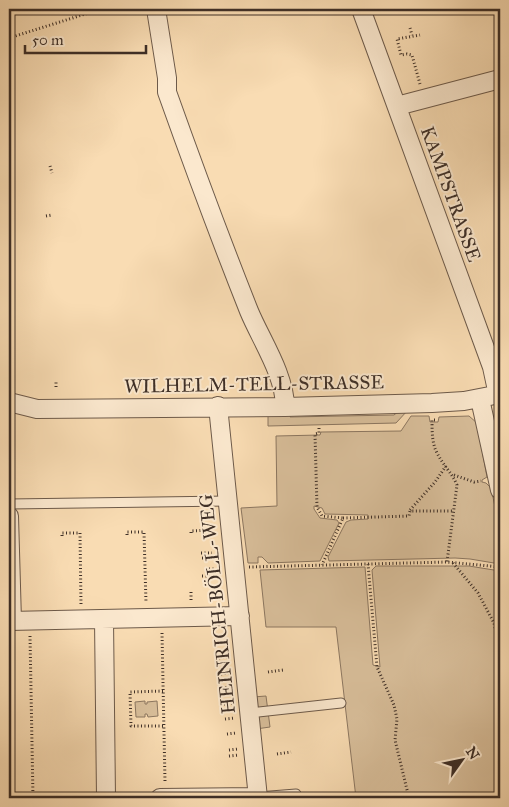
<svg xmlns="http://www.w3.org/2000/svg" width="509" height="807" font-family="'IM FELL Great Primer',serif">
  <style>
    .green { fill: #d9bf9b; stroke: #8c7761 }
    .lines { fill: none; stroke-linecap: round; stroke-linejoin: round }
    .service-casing { stroke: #6d5a4a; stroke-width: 11 }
    .minor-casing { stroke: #6d5a4a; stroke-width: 20 }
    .path { stroke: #3e2f27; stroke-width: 3; stroke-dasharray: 1 2.5; stroke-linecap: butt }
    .service { stroke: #fbe8ce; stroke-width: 9 }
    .minor { stroke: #fbe8ce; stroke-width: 18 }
    .labels { text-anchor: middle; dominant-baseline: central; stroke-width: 4; stroke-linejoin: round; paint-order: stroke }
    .street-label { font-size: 19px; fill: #3e2f27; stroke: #fbe8ce }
  </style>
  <rect width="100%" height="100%" fill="#f9dcb3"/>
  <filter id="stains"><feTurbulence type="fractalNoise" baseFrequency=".004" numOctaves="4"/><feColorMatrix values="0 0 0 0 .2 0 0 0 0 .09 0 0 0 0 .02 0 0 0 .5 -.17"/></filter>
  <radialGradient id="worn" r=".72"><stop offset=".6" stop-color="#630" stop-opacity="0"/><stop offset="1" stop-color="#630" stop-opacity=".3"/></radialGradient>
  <!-- green -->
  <path class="green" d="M408,410l-12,13 -128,3v-13h22v4l104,-2 5,-4z
    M411,416h18l1,6h8l1,-5 30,-1 8,7 10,54 -5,3v2l4,1 5,5 9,42v34l-30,-5 -15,-1 -126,3 -1,-4 18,-35 5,-2 17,-1v-4l-43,-1 -3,-6 -8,-2v3l6,9 17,2 2,3 -19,38 -52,2 -6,-6h-4v6h-10l-7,-55 36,-2 -1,-70 44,-1 1,-3 80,-1z
    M376,566h93l31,5v227h-144l-20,-171h-70l-6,-57 105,-3 8,98 7,2 -8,-97z
    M266,696l4,31 -14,2 -3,-32z
    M145,701v3h2v-2l10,-1 1,15 -10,1 -1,-3h-2v3h-9l-1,-15z"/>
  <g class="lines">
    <!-- service casing -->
    <g class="service-casing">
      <path id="service" d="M9,504l219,-3
        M249,713l92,-10
        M258,797l38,-3"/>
    </g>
    <!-- minor casing -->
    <g class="minor-casing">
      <path id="minor" d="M156,9l11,69v14c26,73 53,146 82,219 12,29 36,64 36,96
        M361,9l131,358 6,28
        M397,106l103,-27
        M480,399l20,91
        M9,402l28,7 248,-2 147,-4 32,-2 36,-7
        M218,406l40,392
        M9,516l3,105
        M104,619l2,179
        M9,621l231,-5
        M160,798l98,-1"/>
    </g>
    <!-- path -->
    <path class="path" d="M410,28l2,7
      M9,38l92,-29
      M420,84l-8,-29 -5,-1 -6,1 -4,-16 23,-4
      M50,166l2,7
      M46,216l6,-1
      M9,380h7
      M56,387v-7
      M435,420h-3c0,12 0,23 5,33 6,12 15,20 20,32l-10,77
      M319,428v5l-4,1 2,73 5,9 21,2 -21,47
      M454,475l20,7 7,-1
      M410,510l25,-28 11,-16
      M343,518l66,-2 1,-5h44
      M191,533v-2l19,-1
      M127,535v-3h17l2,71
      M62,536v-3h18l1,72
      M201,553h11
      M202,558h11
      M453,563l25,30 16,30 6,28
      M368,564l9,103 17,38 3,14 -2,21 14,58
      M249,567l198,-5 53,5
      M202,576h7v-7h5
      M191,592v9
      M162,633l3,149
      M30,636l3,162
      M219,658l9,-1
      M268,672l15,-2
      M221,674l9,-1
      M222,688l9,-1
      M500,689h-3l3,37
      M163,691l-33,1 1,34h33
      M224,704l9,-1
      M225,719l10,-1
      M227,734l9,-1
      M229,750l9,-1
      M277,754l14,-2
      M229,756l10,-1"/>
    <!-- service -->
    <use href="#service" class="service"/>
    <!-- minor -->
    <use href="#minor" class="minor"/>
  </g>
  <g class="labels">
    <!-- street labels -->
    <g class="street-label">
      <text transform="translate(451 194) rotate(70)">KAMPSTRASSE</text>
      <text transform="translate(254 384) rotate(-1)">WILHELM-TELL-STRASSE</text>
      <text transform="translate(217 604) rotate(-96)">HEINRICH-BÖLL-WEG</text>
    </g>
  </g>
  <!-- margin -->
  <rect width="509" height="807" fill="none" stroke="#f9dcb3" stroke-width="30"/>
  <rect x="10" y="10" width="489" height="787" fill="none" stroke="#3e2f27" stroke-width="2.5"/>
  <rect x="15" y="15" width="479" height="777" fill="none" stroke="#3e2f27"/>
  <!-- north arrow -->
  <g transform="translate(462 760) rotate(57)" stroke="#fbe8ce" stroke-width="4" paint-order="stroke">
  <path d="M0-4L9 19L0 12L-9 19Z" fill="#3e2f27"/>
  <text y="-8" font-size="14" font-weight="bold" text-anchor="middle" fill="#3e2f27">N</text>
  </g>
  <!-- scale -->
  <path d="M25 45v8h121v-8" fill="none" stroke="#3e2f27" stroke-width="2.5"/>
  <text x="32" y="45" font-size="15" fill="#3e2f27" stroke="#fbe8ce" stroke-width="4" paint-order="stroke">50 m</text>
  <rect width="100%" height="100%" filter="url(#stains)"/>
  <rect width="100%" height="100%" fill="url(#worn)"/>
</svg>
